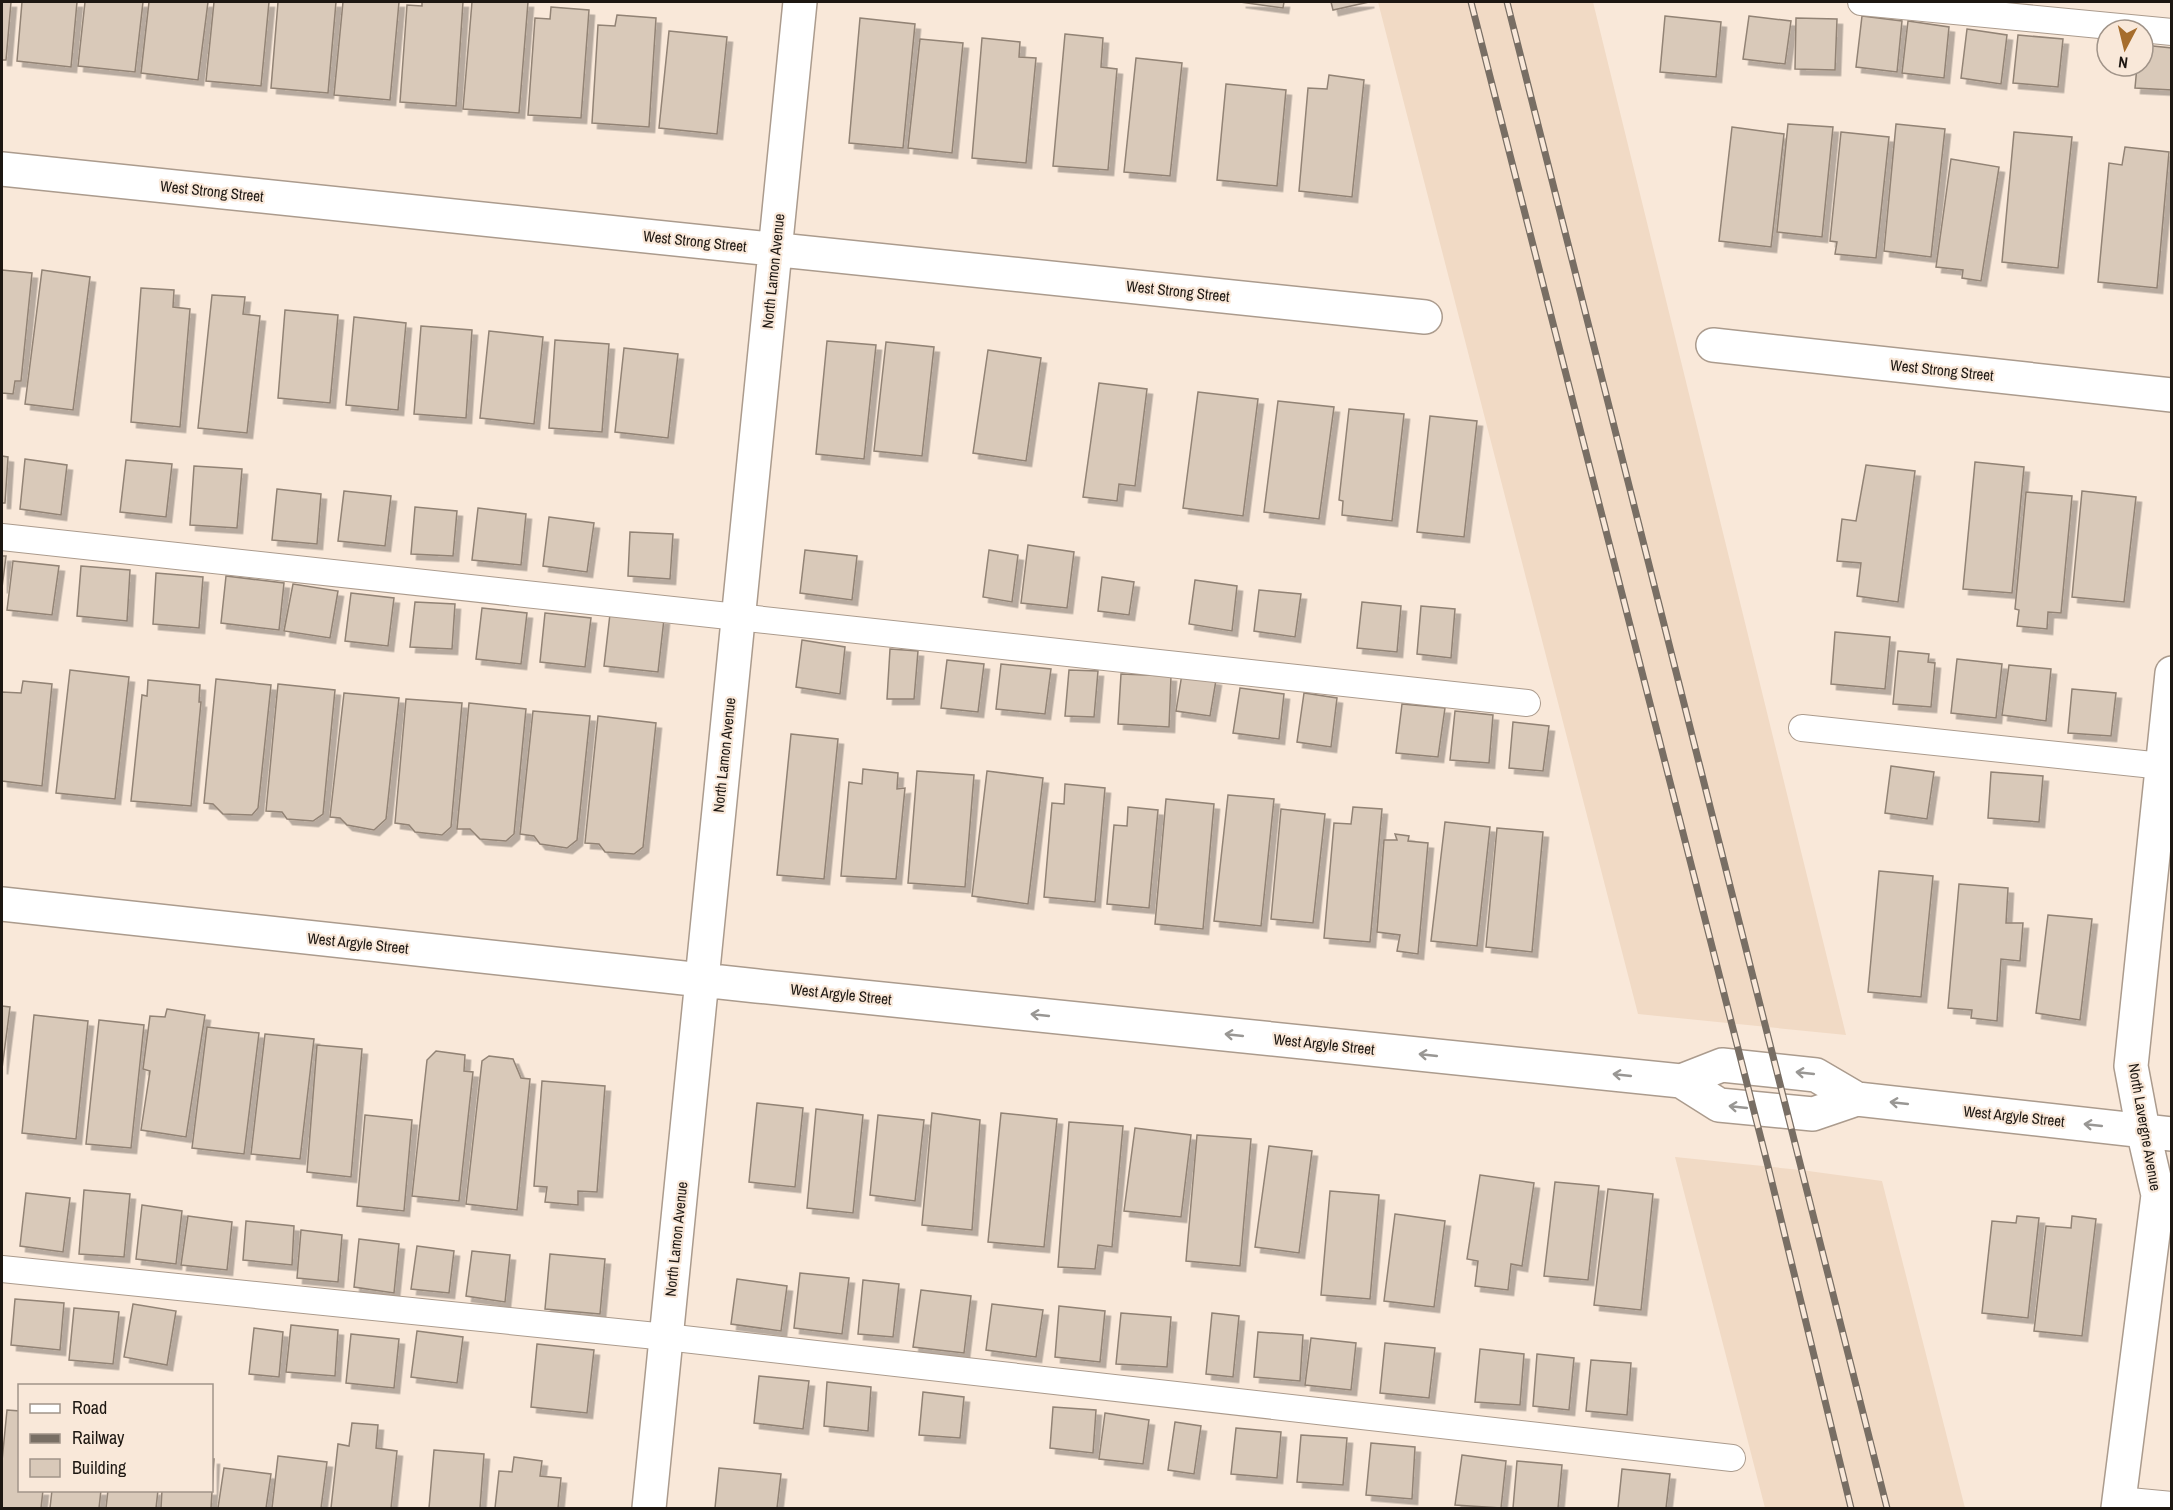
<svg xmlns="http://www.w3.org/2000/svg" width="2173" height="1510" font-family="'Archivo Narrow',sans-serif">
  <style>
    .built { fill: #f1dac5 }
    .building { fill: #d9c9b9; stroke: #928375; stroke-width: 1.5; filter: url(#shadow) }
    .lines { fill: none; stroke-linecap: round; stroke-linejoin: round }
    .lane-casing { stroke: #ab9b8d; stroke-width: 28 }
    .street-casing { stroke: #ab9b8d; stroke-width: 36 }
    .lane { stroke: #fff; stroke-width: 26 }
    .street { stroke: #fff; stroke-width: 33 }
    .rail-casing { stroke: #786e64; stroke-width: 7 }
    .rail { stroke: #f9e8d9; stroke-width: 4.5; stroke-dasharray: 14; stroke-linecap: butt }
    .oneway { stroke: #999794 }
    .labels { text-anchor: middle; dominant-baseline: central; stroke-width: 4.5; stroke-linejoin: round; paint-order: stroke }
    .street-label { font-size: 15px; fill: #1d1712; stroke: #f9e8d9 }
  </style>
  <defs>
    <filter id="shadow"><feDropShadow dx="5.5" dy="5.5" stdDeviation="0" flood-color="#0004"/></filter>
  </defs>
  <rect width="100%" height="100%" fill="#f9e8d9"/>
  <!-- built -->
  <path class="built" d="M1378,2h215l253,1033 -208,-21z
    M1675,1157l126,13 81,11 83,327h-200z"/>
  <!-- building -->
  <path class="building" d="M2,2h9l-5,58h-4z
    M22,2h55l-6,65 -54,-6z
    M85,2h58l-8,70 -57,-6z
    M149,2h59l-10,78 -57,-7z
    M214,2h55l-8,84 -55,-5z
    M278,2h58l-8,91 -57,-5z
    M343,2h56l-9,98 -56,-5z
    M422,2h41l-7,104 -56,-4 7,-97 15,1z
    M472,2h56l-9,111 -56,-4z
    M1240,2h44l-1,6z
    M1331,2h38l-36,8z
    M551,7l38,3 -8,108 -53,-3 7,-97 15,1z
    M617,15l39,3 -7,109 -57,-4 6,-98 17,1z
    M1665,16l56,6 -5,55 -56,-5z
    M1749,16l42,5 -6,43 -42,-5z
    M1862,16l40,5 -5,51 -41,-5z
    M860,18l55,6 -12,124 -54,-5z
    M1796,18l41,1 -2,51 -40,-1z
    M1908,21l41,6 -5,51 -42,-5z
    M1967,29l40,6 -6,49 -40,-6z
    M669,31l58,6 -10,97 -58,-6z
    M1065,34l38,4 -2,29 16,2 -9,101 -55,-4z
    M2018,35l45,4 -5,48 -45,-4z
    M982,38l38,4 -1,15 17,1 -10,105 -54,-5z
    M920,39l43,4 -11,110 -44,-5z
    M2143,45l29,3v42l-37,-2 2,-22h6z
    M1136,58l46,5 -12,113 -46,-4z
    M1329,75l35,5 -12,117 -53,-6 9,-103 19,1z
    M1226,84l60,6 -9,96 -60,-6z
    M1788,124l45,3 -11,110 -45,-5z
    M1896,124l49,5 -14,128 -47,-6z
    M1732,127l52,7 -13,113 -52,-6z
    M1841,132l48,5 -13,121 -41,-4 2,-12 -7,-1z
    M2014,132l58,5 -14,131 -56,-6z
    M2125,147l44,5 -12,136 -59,-6 11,-119 13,2z
    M1951,159l48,8 -18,114 -19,-3 1,-8 -27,-3z
    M2,270l30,3 -11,108h-6l-2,13 -11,-1z
    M42,270l48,7 -17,133 -48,-6z
    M141,288l33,2 -1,17 17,2 -10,118 -49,-5z
    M212,295l33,2 -2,17 17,2 -13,117 -49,-5z
    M285,310l53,5 -8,88 -52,-5z
    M354,317l52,6 -8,87 -52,-5z
    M421,326l51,4 -6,88 -52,-4z
    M489,331l54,6 -9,87 -54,-6z
    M555,340l54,4 -7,88 -53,-4z
    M827,341l49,4 -12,114 -48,-5z
    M886,342l48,5 -12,109 -48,-5z
    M624,348l54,6 -10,84 -53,-6z
    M988,350l53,8 -15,103 -53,-8z
    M1099,383l48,6 -12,97 -16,-2 -2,17 -34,-4z
    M1198,392l60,7 -15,117 -60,-8z
    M1278,401l56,6 -15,112 -55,-7z
    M1349,409l55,5 -12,107 -50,-6 1,-14 -4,-1z
    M1430,416l47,5 -13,116 -47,-5z
    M2,456l6,1 -3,46h-3z
    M25,459l42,6 -6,50 -41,-6z
    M126,460l46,4 -6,53 -46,-5z
    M1975,462l49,5 -12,126 -49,-4z
    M1866,465l49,6 -17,131 -41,-6 4,-33 -24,-2 5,-42 14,2z
    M194,466l48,3 -5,59 -47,-3z
    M277,489l44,5 -4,50 -45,-4z
    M344,491l47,5 -6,50 -47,-5z
    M2082,491l54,6 -12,105 -52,-5z
    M2026,492l46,4 -11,117 -13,-1 -1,17 -30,-3 2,-16 -4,-1z
    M415,507l42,4 -4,45 -42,-2z
    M478,508l48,6 -5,51 -49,-5z
    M549,517l45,6 -7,49 -44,-6z
    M630,532l43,2 -3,45 -42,-3z
    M1028,545l46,7 -7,56 -46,-5z
    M805,550l52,6 -5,44 -52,-7z
    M989,550l29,5 -6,47 -29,-5z
    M2,556h4l-4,32z
    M13,561l46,5 -7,49 -45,-5z
    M81,566l49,4 -3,51 -50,-5z
    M156,573l47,4 -4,51 -46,-4z
    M226,576l58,7 -5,47 -58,-7z
    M1102,577l32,5 -5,33 -31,-4z
    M1195,580l42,6 -5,45 -43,-7z
    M293,584l45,7 -8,47 -46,-7z
    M1259,590l42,4 -6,43 -41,-6z
    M351,593l43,5 -6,48 -43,-5z
    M415,602l40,2 -3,45 -42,-2z
    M1362,602l39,4 -4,46 -40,-4z
    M1421,606l34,3 -4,49 -34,-4z
    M482,608l45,5 -6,51 -45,-5z
    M545,613l46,5 -6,49 -45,-5z
    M610,614l54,5 -6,53 -54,-6z
    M1835,632l55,5 -5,52 -54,-5z
    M802,640l43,7 -5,47 -44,-7z
    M890,649l28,2 -4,48h-27z
    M1898,651l31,3 -1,8 7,1 -4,44 -38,-3z
    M1957,659l45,5 -6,54 -45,-5z
    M947,660l37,4 -6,48 -37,-4z
    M1001,664l50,5 -6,45 -49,-5z
    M2009,665l42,4 -5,52 -44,-6z
    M70,670l59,7 -14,122 -59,-6z
    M1069,670l29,1 -4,46 -29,-1z
    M1121,674l50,2 -2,51 -51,-3z
    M1182,674l34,6 -6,36 -34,-5z
    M216,679l55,6 -13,123 -6,7 -29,-1 -10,-10 -9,-1z
    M148,680l52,5 -1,17h2l-10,104 -60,-5 11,-106 5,1z
    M23,681l29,3 -10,102 -40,-5v-89l19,1z
    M278,684l57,6 -12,124 -10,7 -26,-2 -5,-7 -16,-1z
    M1240,688l44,6 -5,45 -46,-6z
    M2072,689l44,4 -5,43 -43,-3z
    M344,693l55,5 -13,121 -12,11 -27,-5 -7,-7 -10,-1z
    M1304,693l33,5 -6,49 -34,-5z
    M406,699l56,4 -11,124 -9,8 -27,-3 -6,-7 -14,-2z
    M469,703l57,6 -12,125 -8,7 -26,-2 -10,-10h-13z
    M1402,704l43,4 -7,49 -42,-4z
    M533,711l57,5 -13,124 -10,8 -27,-4 -6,-8 -14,-2z
    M1455,711l38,4 -4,48 -39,-3z
    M598,716l58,7 -13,124 -9,7 -29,-2 -6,-8 -14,-1z
    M1513,722l36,4 -6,45 -34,-3z
    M791,734l47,5 -14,140 -47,-4z
    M1891,766l43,6 -7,47 -42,-6z
    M863,769l35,4 -1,16 8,-1 -9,91 -55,-3 8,-94 13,2z
    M917,771l57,4 -9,112 -57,-4z
    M987,771l56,7 -15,126 -56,-8z
    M1991,772l52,4 -4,46 -51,-4z
    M1065,784l40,4 -10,114 -51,-5 8,-94 12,1z
    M1228,795l46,4 -13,127 -47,-5z
    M1166,799l48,5 -11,125 -48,-5z
    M1128,807l30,3 -9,98 -42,-4 7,-79 13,1z
    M1353,807l29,2 -12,133 -46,-4 10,-115 17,1z
    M1281,809l44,5 -12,109 -42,-4z
    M1445,822l45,5 -13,119 -46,-5z
    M1497,828l46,4 -11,120 -46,-5z
    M1395,834l14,2 -1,5 20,2 -10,111 -21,-3 3,-16 -23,-3 7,-92h13z
    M1879,871l54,5 -12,121 -53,-5z
    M1959,884l49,4 -2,35h17l-3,38 -19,-2 -4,62 -26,-3 1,-8 -24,-2z
    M2048,915l44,4 -12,101 -44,-7z
    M2,1006l8,1 -8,62z
    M167,1009l38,6 -19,122 -45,-7 9,-59 -7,-2 7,-53 15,1z
    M34,1015l54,6 -12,118 -54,-6z
    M99,1020l45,5 -13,123 -45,-4z
    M207,1027l52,6 -15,121 -52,-6z
    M265,1034l49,5 -14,120 -49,-5z
    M317,1045l45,4 -11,128 -44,-5z
    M436,1051l29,4 -1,16 9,1 -14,129 -47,-5 15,-136z
    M489,1056l24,3 8,19 9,1 -13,131 -51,-6 16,-143z
    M542,1081l63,5 -8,106 -19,-1v14l-33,-3 2,-15 -13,-1z
    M757,1103l46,5 -8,79 -46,-5z
    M816,1109l47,6 -10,98 -46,-5z
    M932,1113l48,7 -8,110 -50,-5z
    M1001,1113l56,6 -13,128 -56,-5z
    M365,1115l47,5 -8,91 -47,-5z
    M878,1115l46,5 -9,81 -45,-6z
    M1069,1122l54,4 -11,121 -14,-2 -3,24 -37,-2z
    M1135,1128l56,7 -10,82 -57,-6z
    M1197,1135l54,4 -11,127 -54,-5z
    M1269,1146l43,5 -13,102 -44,-6z
    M1480,1175l54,8 -12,83 -11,-2 -3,26 -33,-4 3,-25 -11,-2z
    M1555,1182l44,4 -11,94 -44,-4z
    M1608,1189l45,5 -12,116 -47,-5z
    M84,1190l46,4 -6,63 -45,-3z
    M1330,1191l49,4 -9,104 -49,-4z
    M26,1193l44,5 -7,54 -43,-6z
    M142,1205l40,6 -6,53 -40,-5z
    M1395,1214l50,7 -11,86 -50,-6z
    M188,1216l44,6 -5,48 -46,-5z
    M2017,1216l22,2 -11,100 -46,-5 10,-92 24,2z
    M2072,1216l24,3 -14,117 -48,-5 12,-105 25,2z
    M246,1221l48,5 -2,39 -49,-5z
    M301,1230l41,5 -4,47 -41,-4z
    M359,1239l40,5 -5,49 -40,-6z
    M417,1246l37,5 -5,42 -38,-4z
    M472,1251l38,4 -5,47 -39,-6z
    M550,1254l55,5 -5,55 -55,-5z
    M800,1273l49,5 -7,56 -48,-6z
    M737,1279l50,7 -6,45 -50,-7z
    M863,1280l36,4 -6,53 -35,-3z
    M921,1290l50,6 -7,57 -51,-6z
    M15,1299l49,4 -4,47 -49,-5z
    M133,1304l43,7 -9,54 -43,-8z
    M992,1304l51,6 -7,47 -50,-7z
    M1059,1306l46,5 -5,51 -45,-5z
    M74,1308l45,4 -6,52 -44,-4z
    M1121,1313l50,4 -4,50 -51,-3z
    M1212,1313l27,3 -6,61 -27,-3z
    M291,1325l47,5 -3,46 -49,-4z
    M254,1328l29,4 -4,45 -30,-3z
    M417,1331l46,6 -6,46 -46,-6z
    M1258,1332l45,3 -3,46 -46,-4z
    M351,1334l48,5 -5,49 -48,-5z
    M1311,1338l45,5 -5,47 -46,-5z
    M1385,1343l50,5 -6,50 -49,-5z
    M537,1344l57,6 -7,63 -56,-6z
    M1480,1349l44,5 -4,51 -45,-3z
    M1537,1354l37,4 -5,52 -36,-4z
    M1591,1360l40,3 -4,52 -41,-4z
    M759,1376l50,5 -6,48 -49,-6z
    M827,1382l44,5 -3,44 -44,-5z
    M923,1392l41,5 -4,41 -41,-3z
    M1053,1407l43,3 -3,43 -43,-5z
    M7,1410l13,1v79h23l-2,18h-39v-47z
    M1105,1413l44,7 -6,44 -44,-5z
    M1175,1422l26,4 -7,48 -26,-4z
    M352,1423l26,2 -2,23 21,3 -6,57h-60l7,-64 11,2z
    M1236,1428l45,4 -4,46 -46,-4z
    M1301,1435l46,3 -4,47 -46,-3z
    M1371,1443l44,4 -3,52 -46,-4z
    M434,1450l50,4 -4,54h-51z
    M1462,1455l44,6 -5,47 -46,-3z
    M278,1456l49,6 -6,46h-49z
    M514,1457l28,4 -2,15 21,2 -3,30h-63l4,-37 13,1z
    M212,1459h2l-3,49h-50l1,-18h50z
    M1517,1461l45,4 -4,43h-45z
    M224,1468l47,6 -5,34h-48z
    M719,1468l62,6 -4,34h-62z
    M1622,1469l48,5 -4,34h-48z
    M52,1490h49l-2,18h-49z
    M108,1490h50l-2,18h-50z"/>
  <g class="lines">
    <!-- lane casing -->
    <g class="lane-casing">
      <path id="lane" d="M1861,2l311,30
        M2,537l1525,166
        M1802,728l370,39
        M2,1269l664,68 1066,121
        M2119,1500l53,5"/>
    </g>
    <!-- street casing -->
    <g class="street-casing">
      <path id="street" d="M2,169l1423,148
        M1713,345l459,50
        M2,904l755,82 924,95 41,-16 94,10 41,24 315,35
        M1681,1081l38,24 94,9 44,-15
        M649,1508l151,-1506
        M2118,1508l40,-313 -15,-65 -12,-64 41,-393"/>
    </g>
    <!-- lane -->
    <use href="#lane" class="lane"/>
    <!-- street -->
    <use href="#street" class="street"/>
    <!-- rail casing -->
    <g class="rail-casing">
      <path id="rail" d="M1471,2l297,1164 83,342
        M1507,2l380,1506"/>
    </g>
    <!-- rail -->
    <use href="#rail" class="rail"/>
  </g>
  <!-- one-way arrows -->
  <defs><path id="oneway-shaft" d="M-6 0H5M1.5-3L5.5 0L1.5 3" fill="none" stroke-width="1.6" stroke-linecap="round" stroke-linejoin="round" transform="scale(1.5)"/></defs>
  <g class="oneway">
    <use href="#oneway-shaft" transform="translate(1040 1015) rotate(-174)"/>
    <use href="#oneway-shaft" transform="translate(1234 1035) rotate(-174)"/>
    <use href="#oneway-shaft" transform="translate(1428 1055) rotate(-174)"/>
    <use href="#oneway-shaft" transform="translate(1805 1073) rotate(-174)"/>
    <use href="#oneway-shaft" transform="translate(1622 1075) rotate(-174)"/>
    <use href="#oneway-shaft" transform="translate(1899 1103) rotate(-174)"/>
    <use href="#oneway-shaft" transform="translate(1738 1107) rotate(-174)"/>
    <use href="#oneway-shaft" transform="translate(2093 1125) rotate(-174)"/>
  </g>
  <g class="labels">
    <!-- street labels -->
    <g class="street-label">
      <text transform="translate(212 191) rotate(6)">West Strong Street</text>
      <text transform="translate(695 241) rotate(6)">West Strong Street</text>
      <text transform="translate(773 271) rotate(-84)">North Lamon Avenue</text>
      <text transform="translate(1178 291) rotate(6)">West Strong Street</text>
      <text transform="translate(1942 370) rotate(6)">West Strong Street</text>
      <text transform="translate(724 755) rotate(-84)">North Lamon Avenue</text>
      <text transform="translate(358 943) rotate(6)">West Argyle Street</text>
      <text transform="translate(841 994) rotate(6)">West Argyle Street</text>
      <text transform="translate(1324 1044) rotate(6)">West Argyle Street</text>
      <text transform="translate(2014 1116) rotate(6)">West Argyle Street</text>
      <text transform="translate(2145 1127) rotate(80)">North Lavergne Avenue</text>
      <text transform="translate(676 1239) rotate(-84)">North Lamon Avenue</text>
    </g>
  </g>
  <!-- border -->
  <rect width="2173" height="1510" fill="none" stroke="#1d1712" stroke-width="6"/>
  <!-- legend -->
  <rect x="18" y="1384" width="195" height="108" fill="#f9e8d9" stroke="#a19489" stroke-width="1.5"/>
  <rect x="30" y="1404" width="30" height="9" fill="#ffffff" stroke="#a19489" stroke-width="1.5"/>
  <text x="72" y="1414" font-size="18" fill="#1d1712">Road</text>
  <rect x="30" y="1434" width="30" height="9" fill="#786e64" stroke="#a19489" stroke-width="1.5"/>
  <text x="72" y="1444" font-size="18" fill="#1d1712">Railway</text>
  <rect x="30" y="1459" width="30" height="18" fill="#d9c9b9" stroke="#a19489" stroke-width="1.5"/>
  <text x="72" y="1474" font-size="18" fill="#1d1712">Building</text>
  <!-- north arrow -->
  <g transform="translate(2125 48) rotate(187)"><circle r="28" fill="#f9e8d9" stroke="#a19489" stroke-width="1.5"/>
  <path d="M0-4.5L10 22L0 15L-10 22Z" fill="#a66d2c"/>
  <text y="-9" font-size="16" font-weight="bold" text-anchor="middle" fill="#1d1712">N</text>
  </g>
</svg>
